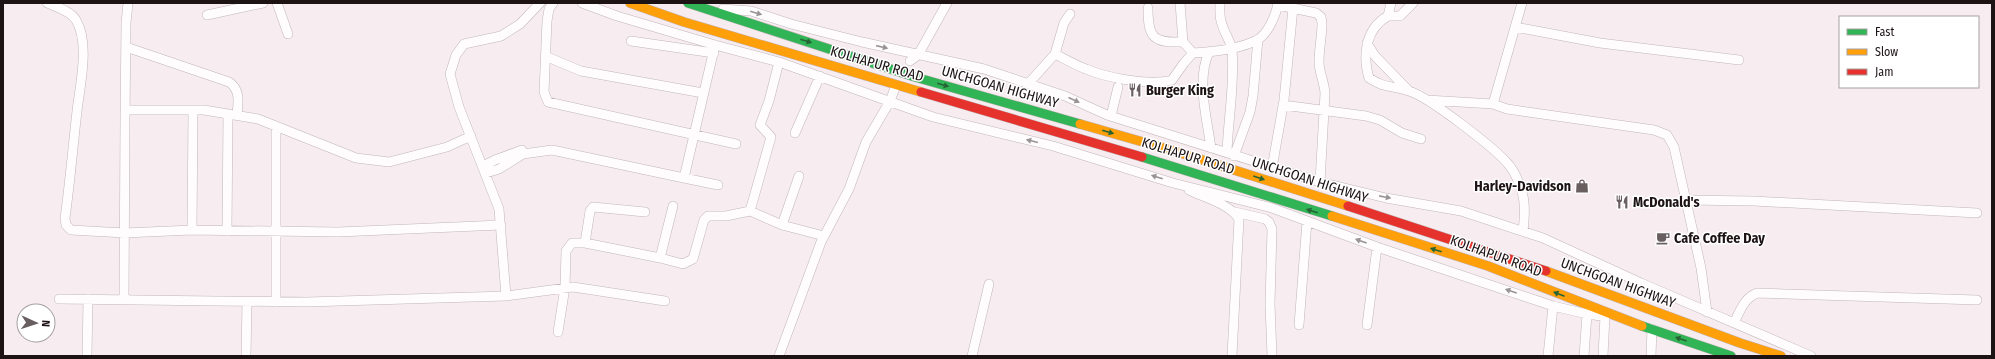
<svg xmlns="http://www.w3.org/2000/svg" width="1995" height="359" font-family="'Fira Sans Condensed',sans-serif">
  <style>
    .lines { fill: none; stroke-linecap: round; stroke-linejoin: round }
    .street-casing { stroke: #c1b6b9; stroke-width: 10 }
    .fast-casing { stroke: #c1b6b9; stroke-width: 10 }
    .slow-casing { stroke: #c1b6b9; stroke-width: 10 }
    .jam-casing { stroke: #c1b6b9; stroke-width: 10 }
    .street { stroke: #fefcfd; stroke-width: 9 }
    .fast { stroke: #30b455; stroke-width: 9 }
    .slow { stroke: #ff9f0a; stroke-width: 9 }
    .jam { stroke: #e5322d; stroke-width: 9 }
    .oneway { fill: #999395 }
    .oneway2 { fill: #266435 }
    .labels { text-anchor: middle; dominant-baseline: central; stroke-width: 3; stroke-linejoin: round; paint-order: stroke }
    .street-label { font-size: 14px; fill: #1d1315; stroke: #fff }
    .poi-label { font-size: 14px; font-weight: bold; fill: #1d1315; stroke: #fff; text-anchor: start }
  </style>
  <rect width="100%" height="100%" fill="#f7ecef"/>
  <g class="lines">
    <!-- street casing -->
    <g class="street-casing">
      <path id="street" d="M47,3c9,4 24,8 29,17 14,23 4,65 1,91 -4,35 -7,71 -12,107l1,7 5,5 54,3 67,-3 146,2 163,-7
        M277,3l11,31
        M553,3l-4,6 -2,12 -3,71 4,10 188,42
        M582,3l35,13 98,29 64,17 154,55 120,29 120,37 99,25 105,39 176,59 34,8 14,2
        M1180,3l3,39 10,11
        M1220,3c0,7 -1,14 2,21 2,9 9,17 10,26 3,34 -4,69 -5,103
        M1391,3l-3,13c-22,12 -26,39 -19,62 17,11 23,7 40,13 20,6 86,57 100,74 3,4 7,10 9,16 8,16 7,33 5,50
        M1278,5l38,8 5,4 1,6c0,13 -3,26 -3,39 0,10 5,19 6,31l-5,89
        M1148,8c0,30 5,35 35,34
        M723,9l28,2 40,13 71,18 122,27 81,27 42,19 213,67 66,16 75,13 82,27 98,45 170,73
        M207,15l56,-12
        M1388,16h12l13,-13
        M1515,27l85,16 139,17
        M631,41l83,12
        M1367,43l8,13 34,35
        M126,47l103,35c12,8 9,21 8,33
        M1209,52c-13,29 -2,66 2,96
        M1055,54c10,5 20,11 31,15 21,9 64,17 86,11l12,-17 9,-10c19,-1 47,-4 64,-13 11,-6 19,-25 21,-37
        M545,56l36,15 122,22
        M910,61l8,-6 29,-52
        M779,62l-10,39 -9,24 11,12 -21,74 32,14 42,11
        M1028,84l27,-30 9,-31 6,-9
        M1427,100l66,4 29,-101
        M1493,104l14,5 147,21 13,5 7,12 27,121 6,44
        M1283,105l83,11 14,4 22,13 19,6
        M125,110h79l54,9 98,39 33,4 58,-15 24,-11
        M1111,116l7,-29
        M276,126v176
        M795,133l25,-57
        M1234,156l16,-44 3,-16 5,-57
        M483,166l12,-6 27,-10
        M1272,168l12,-68 9,-92
        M486,173l13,-4 24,-15 29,-4 132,28 31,-133
        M684,178l34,7
        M1189,190c16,8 41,14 50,29l-7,137
        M1685,200l69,1 223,12
        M673,206l-13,52 23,6 10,-5 11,-39 4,-4h18l24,-5
        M645,212l-52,-5 -3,4 -5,32 75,15
        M1235,212l30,7 4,3 3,7 -2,75 2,52
        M782,225l17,-49
        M192,230l1,-120
        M227,231l1,-117
        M506,296l67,-9 92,14
        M59,299l248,3 199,-6 -7,-87 -40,-102 -9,-33 6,-19 8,-11 37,-8 19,-12 20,-21
        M124,299l1,-179 1,-97 2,-20
        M1734,323c6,-12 10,-25 23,-30l220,7
        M1299,325l8,-104
        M1367,325l10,-78
        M558,332l7,-45 1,-36 6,-8h13
        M87,356l1,-57
        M246,356l1,-54
        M779,356l42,-114 28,-53 17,-47 24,-41 5,-13
        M972,356l17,-72
        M1548,356l5,-50
        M1584,356l3,-42
        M1603,356l2,-40
        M1651,356l1,-27"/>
    </g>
    <!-- fast casing -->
    <g class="fast-casing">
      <path id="fast" d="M688,3l227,74 165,47
        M1142,157l190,59
        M1642,326l89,30"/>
    </g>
    <!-- slow casing -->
    <g class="slow-casing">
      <path id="slow" d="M630,3l54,19 237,70
        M1080,124l91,26 177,56
        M1332,216l156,50 154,60
        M1546,271l194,72 41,13"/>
    </g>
    <!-- jam casing -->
    <g class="jam-casing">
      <path id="jam" d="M921,92l221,65
        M1348,206l198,65"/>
    </g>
    <!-- street -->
    <use href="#street" class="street"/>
    <!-- fast -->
    <use href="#fast" class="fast"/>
    <!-- slow -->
    <use href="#slow" class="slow"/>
    <!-- jam -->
    <use href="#jam" class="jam"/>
  </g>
  <!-- one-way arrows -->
  <defs><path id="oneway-solid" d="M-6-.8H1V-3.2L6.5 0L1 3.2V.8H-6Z"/></defs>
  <g class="oneway">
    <use href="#oneway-solid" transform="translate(756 13) rotate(16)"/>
    <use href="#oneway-solid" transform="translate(882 47) rotate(13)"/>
    <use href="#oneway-solid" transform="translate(1074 100) rotate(24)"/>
    <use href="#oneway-solid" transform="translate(1032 141) rotate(-166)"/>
    <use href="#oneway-solid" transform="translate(1157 177) rotate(-162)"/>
    <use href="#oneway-solid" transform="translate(1385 197) rotate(11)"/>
    <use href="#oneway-solid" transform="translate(1361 241) rotate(-160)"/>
    <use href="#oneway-solid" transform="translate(1511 291) rotate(-161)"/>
  </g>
  <g class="oneway2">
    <use href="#oneway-solid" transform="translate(806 41) rotate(18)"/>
    <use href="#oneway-solid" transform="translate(943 85) rotate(16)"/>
    <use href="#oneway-solid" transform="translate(1108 132) rotate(16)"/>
    <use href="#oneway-solid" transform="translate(1259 178) rotate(19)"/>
    <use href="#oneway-solid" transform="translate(1312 211) rotate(-162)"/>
    <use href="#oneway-solid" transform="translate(1436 250) rotate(-162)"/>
    <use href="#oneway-solid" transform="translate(1559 294) rotate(-159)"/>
    <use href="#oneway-solid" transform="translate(1681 339) rotate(-161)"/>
  </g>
  <!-- icons -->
  <defs>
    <g id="restaurant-bare" transform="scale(1.08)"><path d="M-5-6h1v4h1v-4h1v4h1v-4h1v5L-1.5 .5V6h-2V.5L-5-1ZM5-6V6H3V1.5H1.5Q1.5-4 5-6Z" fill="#695f61" stroke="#fff" stroke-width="2.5" paint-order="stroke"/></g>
    <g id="shop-bare" transform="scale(1.08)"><path d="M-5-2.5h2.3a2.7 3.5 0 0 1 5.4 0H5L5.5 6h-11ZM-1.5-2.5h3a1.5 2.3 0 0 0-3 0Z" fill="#695f61" stroke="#fff" stroke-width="2.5" paint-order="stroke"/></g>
    <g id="cafe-bare" transform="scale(1.08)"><path d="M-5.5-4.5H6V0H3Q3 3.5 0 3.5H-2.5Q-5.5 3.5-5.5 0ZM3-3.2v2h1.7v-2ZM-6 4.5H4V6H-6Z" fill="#695f61" stroke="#fff" stroke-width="2.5" paint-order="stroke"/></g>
  </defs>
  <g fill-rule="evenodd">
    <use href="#restaurant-bare" x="1135" y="90"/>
    <use href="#shop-bare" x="1582" y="186"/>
    <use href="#restaurant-bare" x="1622" y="202"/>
    <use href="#cafe-bare" x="1663" y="238"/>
  </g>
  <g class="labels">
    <!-- street labels -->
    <g class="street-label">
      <text transform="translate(877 64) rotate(16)">KOLHAPUR ROAD</text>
      <text transform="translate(1000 87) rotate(16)">UNCHGOAN HIGHWAY</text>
      <text transform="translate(1188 156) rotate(17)">KOLHAPUR ROAD</text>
      <text transform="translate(1310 180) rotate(18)">UNCHGOAN HIGHWAY</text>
      <text transform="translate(1496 256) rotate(20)">KOLHAPUR ROAD</text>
      <text transform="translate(1618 283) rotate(20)">UNCHGOAN HIGHWAY</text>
    </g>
    <!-- poi labels -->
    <g class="poi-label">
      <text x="1146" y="90">Burger King</text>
      <text x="1571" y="186" text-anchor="end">Harley-Davidson</text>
      <text x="1633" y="202">McDonald's</text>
      <text x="1674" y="238">Cafe Coffee Day</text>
    </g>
  </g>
  <!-- border -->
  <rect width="1995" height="359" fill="none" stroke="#1d1315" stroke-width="8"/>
  <!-- legend -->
  <rect x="1839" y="16" width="140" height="72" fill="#ffffff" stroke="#a5a1a1"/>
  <rect x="1847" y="29" width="20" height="6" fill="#30b455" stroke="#a5a1a1"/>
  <text x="1875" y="36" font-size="12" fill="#1d1315">Fast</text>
  <rect x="1847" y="49" width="20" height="6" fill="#ff9f0a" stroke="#a5a1a1"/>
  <text x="1875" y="56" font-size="12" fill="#1d1315">Slow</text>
  <rect x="1847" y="69" width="20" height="6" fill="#e5322d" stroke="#a5a1a1"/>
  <text x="1875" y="76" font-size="12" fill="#1d1315">Jam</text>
  <!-- north arrow -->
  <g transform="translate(36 323) rotate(93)"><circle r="19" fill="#ffffff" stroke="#a5a1a1"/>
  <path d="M0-3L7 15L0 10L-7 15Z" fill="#695f61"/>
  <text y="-6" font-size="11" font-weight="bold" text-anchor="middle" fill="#1d1315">N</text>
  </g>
</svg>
